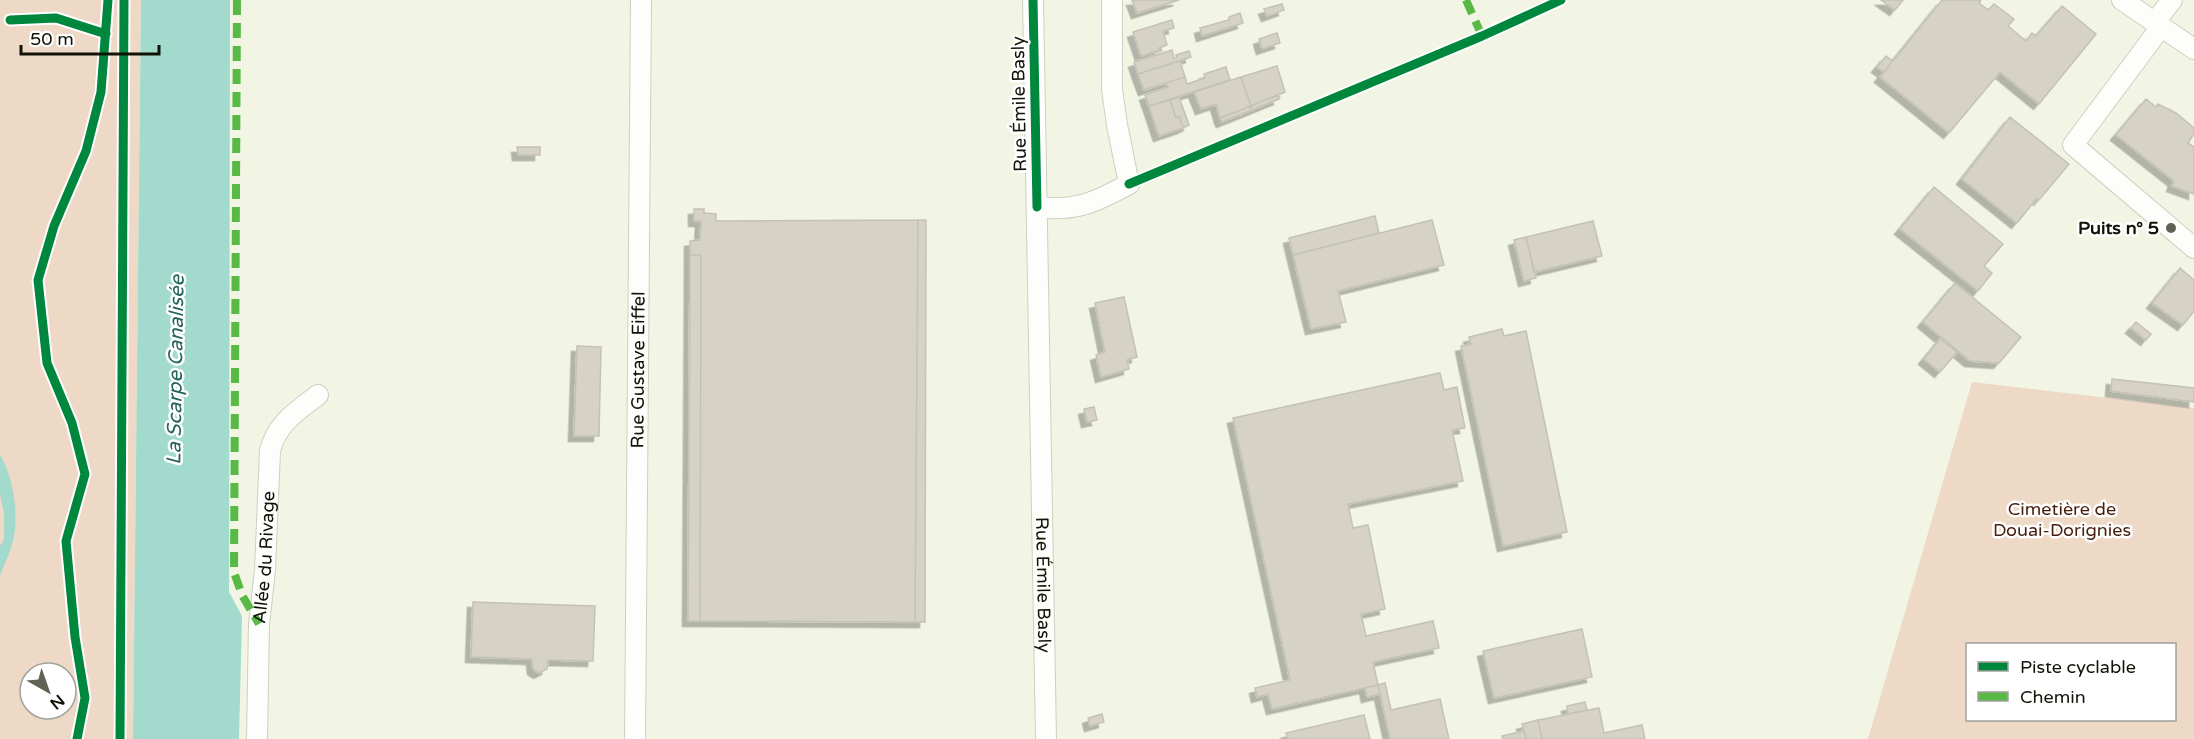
<svg xmlns="http://www.w3.org/2000/svg" width="2194" height="739" font-family="'Varela Round',sans-serif">
  <style>
    .green { fill: #eed8c6; fill-rule: evenodd }
    .water { fill: #a2dbcd }
    .building { fill: #d6d3c6; stroke: #c4c2b5; stroke-width: 1.5; filter: url(#shadow) }
    .lines { fill: none; stroke-linecap: round; stroke-linejoin: round }
    .minor-casing { stroke: #ced0c1; stroke-width: 22 }
    .minor { stroke: #fdfefb; stroke-width: 20 }
    .quiet { stroke: #58b947; stroke-width: 8; stroke-dasharray: 15 8; stroke-linecap: butt }
    .cycleway-casing { stroke: #fff; stroke-width: 13 }
    .cycleway { stroke: #00873e; stroke-width: 9 }
    .poi-dot { fill: #606254; stroke: #fff; stroke-width: 2 }
    .labels { text-anchor: middle; dominant-baseline: central; stroke-width: 5; stroke-linejoin: round; paint-order: stroke }
    .street-label { font-size: 18px; fill: #111307; stroke: #fff }
    .poi-label { font-size: 18px; font-weight: bold; fill: #111307; stroke: #fff; text-anchor: end }
    .park-label { font-size: 18px; fill: #451e0c; stroke: #fff }
    .water-label { font-size: 20px; font-style: italic; fill: #24645c; stroke: #fff }
  </style>
  <defs>
    <filter id="shadow"><feDropShadow dx="-5.5" dy="5.5" stdDeviation="0" flood-color="#0004"/></filter>
  </defs>
  <rect width="100%" height="100%" fill="#f2f5e3"/>
  <!-- green -->
  <path class="green" d="M0,0h141l-8,739h-133zM30,673h36v36h-36z
    M1972,382l222,26v331h-326zM1968,644h206v76h-206z"/>
  <!-- water -->
  <path class="water" d="M141,0h89l-1,592 13,24 -3,123h-106z
    M0,455c14,23 19,59 13,86 -3,12 -9,24 -13,35v-30l4,-7v-26l-4,-19z"/>
  <!-- building -->
  <path class="building" d="M1132,0h47l-42,13z
    M1881,0h22l-8,10z
    M1942,0h39l-2,3 9,7 6,-6 20,15 -6,7 18,15 6,-8 4,3 26,-30 34,28 -57,70 -39,-32 -51,61 -69,-56z
    M1282,4l2,6 -17,6 -3,-7z
    M1240,13l3,10 -41,13 -2,-8 29,-8v-3z
    M1172,20l2,8 -11,3 4,14 -8,3 1,2 -19,6 -8,-24z
    M1277,33l3,10 -18,6 -3,-10z
    M1172,50l2,8 3,-1 -1,-2 13,-4 2,6 -53,17 -4,-12z
    M1886,56l7,5 -9,11 -7,-5z
    M1180,61l5,16 -41,13 -6,-16z
    M1277,66l8,26 -34,14 -10,-29z
    M1226,67l4,13 -81,26 -4,-11 23,-8 -2,-4 19,-6 2,7 18,-6 -1,-4z
    M1241,77l10,29 -31,12 -4,-14 -15,5 -7,-17z
    M1277,95l2,4 -27,11 -1,-4z
    M1179,97l10,28 -6,3 -4,-12 -3,2 -6,-18z
    M2146,99l10,8 2,-3 18,9 18,15v6l-6,9 6,4v47l-22,-8 2,-5 -58,-46z
    M1170,100l6,18 3,-2 4,12 -24,8 -10,-30z
    M1251,106l1,4 -30,12 -2,-4z
    M2010,117l59,47 -30,36 -2,-2 -20,25 -55,-44z
    M517,147h23v8h-22z
    M1934,187l69,57 -19,22 8,7 -14,18 -78,-62z
    M694,209h10v4l12,1v7l202,-1 -3,402 -215,-1 1,-366h-11v-14l10,-1 1,-19h-7z
    M1375,216l4,17 -86,22 -4,-17z
    M918,220h8l-1,402h-10z
    M1432,220l12,45 -106,26 8,31 -35,7 -18,-74z
    M1593,221l9,35 -68,16 -8,-35z
    M1526,237l10,41 -12,3 -10,-41z
    M690,255h11l-1,366h-12z
    M2180,268l14,12v31l-11,14 -31,-22z
    M1955,283l66,54 -22,26 -29,-2 -47,-39z
    M1124,297l13,60 -10,3 2,9 -28,8 -5,-22 9,-3 -10,-49z
    M2136,322l15,12 -5,6 -15,-12z
    M1502,329l2,7 22,-5 41,201 -64,14 -42,-200 10,-2 -2,-7z
    M1940,339l17,13 -17,20 -16,-13z
    M577,346l24,1 -2,89h-25z
    M1440,373l4,17 13,-3 8,41 -13,2 11,51 -115,23 5,24 15,-3 17,84 -24,5 5,22 67,-15 6,27 -66,14 5,23 -106,24 -4,-15 -11,3 -2,-9 35,-8 -57,-262z
    M2112,379l82,9v14l-83,-11z
    M1094,407l3,13 -10,2 -3,-13z
    M473,602l122,4 -2,55 -45,-1 -1,9 -8,4 -6,-4 -1,-10 -61,-2z
    M1582,629l10,48 -98,21 -11,-47z
    M1385,683l6,27 49,-11 9,40h-59l-12,-54z
    M1378,685l2,9 -13,3 -2,-9z
    M1585,702l2,8 -19,4 -1,-8z
    M1599,708l5,25 38,-8 3,14h-103l-4,-19z
    M1102,714l2,8 -14,4 -2,-8z
    M1364,715l6,24h-82l-2,-6z
    M1538,720l4,19h-16l-4,-15z
    M1524,731l2,8h-23l-1,-3z"/>
  <g class="lines">
    <!-- minor casing -->
    <g class="minor-casing">
      <g id="minor">
        <path id="s1" d="M1033,0l13,739"/>
        <path d="M2122,0l72,49"/>
        <path d="M2155,22l17,-22"/>
        <path d="M2161,27l-88,118 121,103"/>
        <path d="M1037,207c39,5 59,-5 92,-23l-12,-59 -5,-36v-89"/>
        <path id="s2" d="M257,739l2,-115 6,-54 5,-119c6,-27 27,-40 48,-56"/>
        <path id="s3" d="M635,739l6,-739"/>
      </g>
    </g>
    <!-- minor -->
    <use href="#minor" class="minor"/>
    <!-- quiet -->
    <path class="quiet" d="M237,0l-3,572 8,23 17,29
      M1466,0l16,36"/>
    <!-- cycleway casing -->
    <g class="cycleway-casing">
      <path id="cycleway" d="M1033,0l4,207
        M10,20l46,-2 50,16
        M1129,184l353,-148 79,-36
        M77,739l8,-41 -10,-61 -9,-96 19,-67 -13,-51 -25,-60 -9,-83 16,-54 32,-75 15,-59 7,-92
        M120,739l4,-739"/>
    </g>
    <!-- cycleway -->
    <use href="#cycleway" class="cycleway"/>
  </g>
  <!-- markers -->
  <circle class="poi-dot" cx="2171" cy="228" r="6"/>
  <g class="labels">
    <!-- street labels -->
    <g class="street-label">
      <text transform="translate(1019 104) rotate(-91)">Rue Émile Basly</text>
      <text stroke="none"><textPath href="#s3" startOffset="369">Rue Gustave Eiffel</textPath></text>
      <text stroke="none"><textPath href="#s2" startOffset="182">Allée du Rivage</textPath></text>
      <text stroke="none"><textPath href="#s1" startOffset="585">Rue Émile Basly</textPath></text>
    </g>
    <!-- poi labels -->
    <g class="poi-label">
      <text x="2159" y="228">Puits n° 5</text>
    </g>
    <!-- park labels -->
    <g class="park-label">
      <text x="2062" y="509">Cimetière de<tspan x="2062" dy="21">Douai-Dorignies</tspan></text>
    </g>
    <!-- water labels -->
    <g class="water-label">
      <text transform="translate(176 370) rotate(-89)">La Scarpe Canalisée</text>
    </g>
  </g>
  <!-- legend -->
  <rect x="1966" y="643" width="210" height="78" fill="#ffffff" stroke="#a0a19c" stroke-width="1.5"/>
  <rect x="1978" y="662" width="30" height="9" fill="#00873e" stroke="#a0a19c" stroke-width="1.5"/>
  <text x="2020" y="673" font-size="18" fill="#111307">Piste cyclable</text>
  <rect x="1978" y="692" width="30" height="9" fill="#58b947" stroke="#a0a19c" stroke-width="1.5"/>
  <text x="2020" y="703" font-size="18" fill="#111307">Chemin</text>
  <!-- north arrow -->
  <g transform="translate(48 691) rotate(140)"><circle r="28" fill="#ffffff" stroke="#a0a19c" stroke-width="1.5"/>
  <path d="M0-4.5L10 22L0 15L-10 22Z" fill="#606254"/>
  <text y="-9" font-size="16" font-weight="bold" text-anchor="middle" fill="#111307">N</text>
  </g>
  <!-- scale -->
  <path d="M21 45v9h138v-9" fill="none" stroke="#111307" stroke-width="3"/>
  <text x="30" y="45" font-size="18" fill="#111307" stroke="#ffffff" stroke-width="4.5" paint-order="stroke">50 m</text>
</svg>
